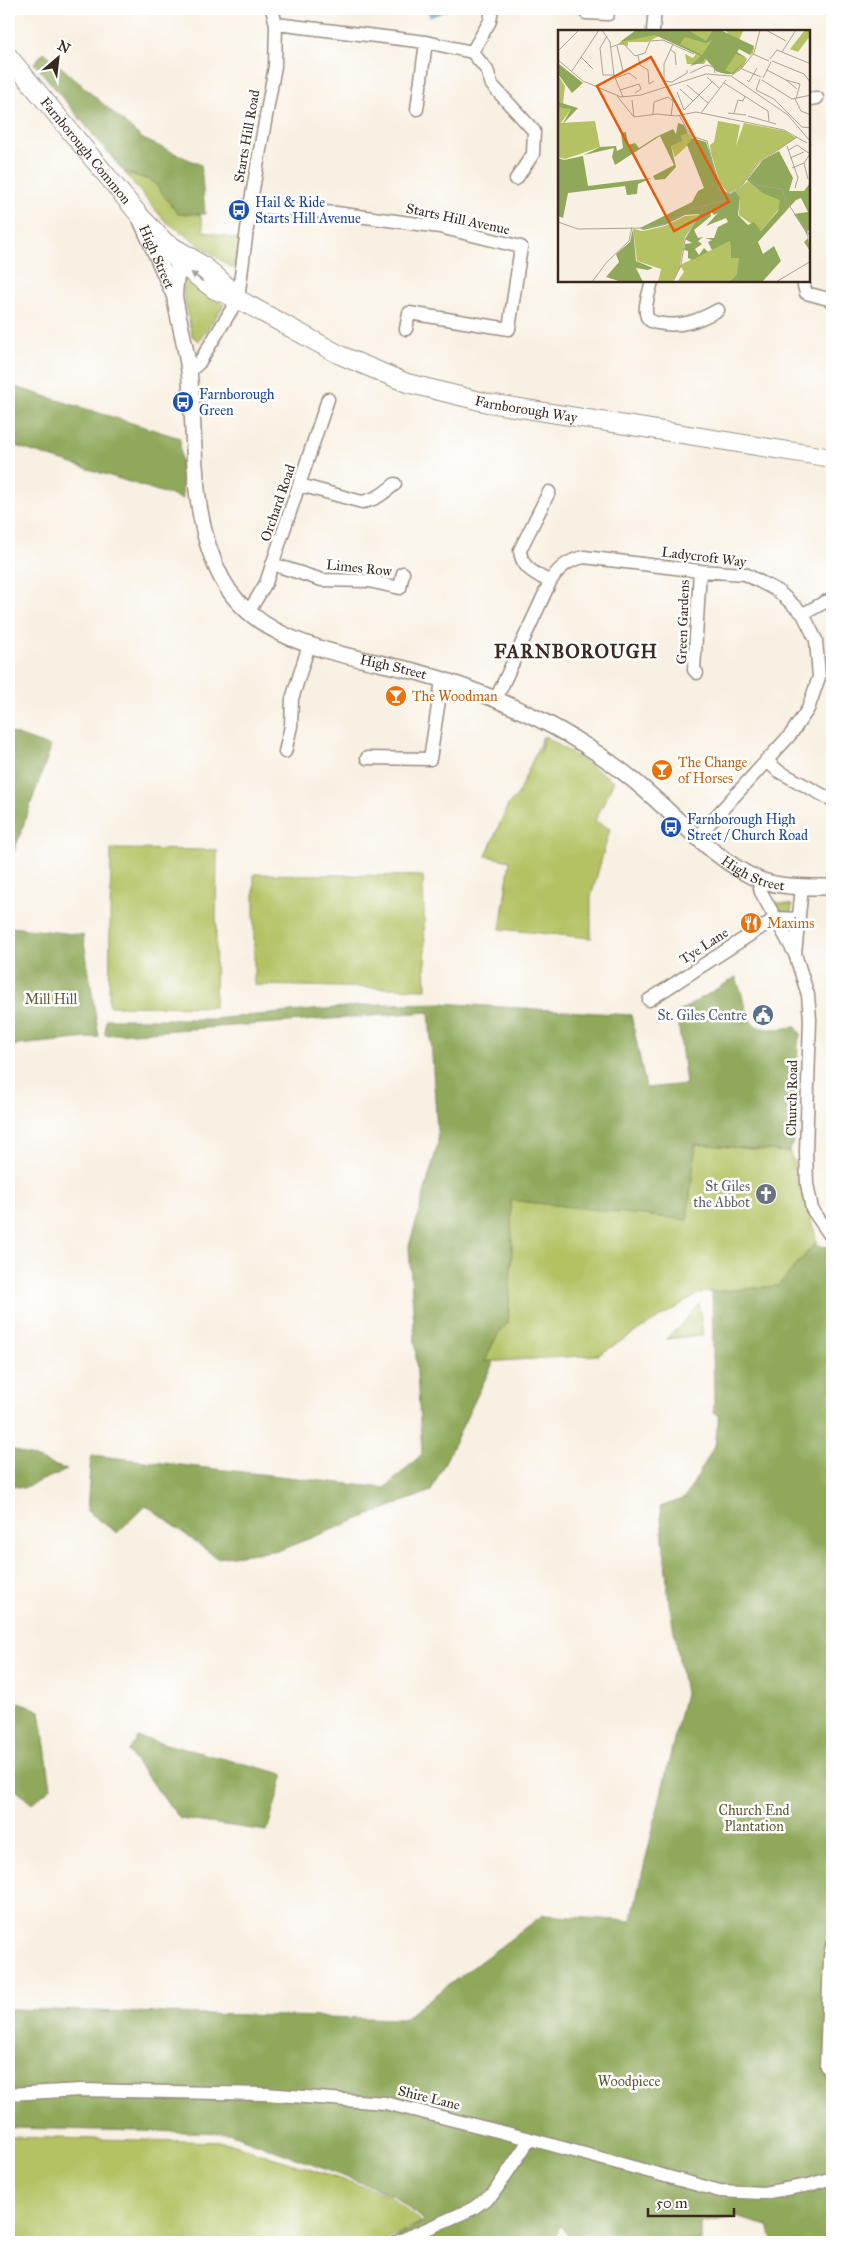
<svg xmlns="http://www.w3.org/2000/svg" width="841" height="2251" font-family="'IM FELL Great Primer',serif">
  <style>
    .green { fill: #b4c264; stroke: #787641 }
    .forest { fill: #8fa85a; stroke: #65693c }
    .water { fill: #61b1db; stroke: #4e6e7c }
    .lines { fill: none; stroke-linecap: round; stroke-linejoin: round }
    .minor-casing { stroke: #9a8d80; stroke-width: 15 }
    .major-casing { stroke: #9a8d80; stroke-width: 18 }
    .highway-casing { stroke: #9a8d80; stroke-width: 20 }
    .minor { stroke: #fff; stroke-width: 12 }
    .major { stroke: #fff; stroke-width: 15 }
    .highway { stroke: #fff; stroke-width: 18 }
    .oneway { fill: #a79f9a }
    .labels { text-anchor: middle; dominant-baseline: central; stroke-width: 5; stroke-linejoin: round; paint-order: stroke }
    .street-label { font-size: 14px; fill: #3b2a1e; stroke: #fff }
    .transit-label { font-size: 14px; fill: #164399; stroke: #fff; text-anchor: start }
    .food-label { font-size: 14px; fill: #c56008; stroke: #fff; text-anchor: start }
    .park-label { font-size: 14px; fill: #5f5833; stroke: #fff }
    .service-label { font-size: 14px; fill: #4e5e75; stroke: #fff; text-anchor: end }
    .worship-label { font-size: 14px; fill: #5b616d; stroke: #fff; text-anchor: end }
    .district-label { font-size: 19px; font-weight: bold; letter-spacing: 1px; fill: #3b2a1e; stroke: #fff }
    .inset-road { fill: none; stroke: #aca194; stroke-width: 1 }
    .view { fill: #e8590c; fill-opacity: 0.15; stroke: #e8590c; stroke-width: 2.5 }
    .inset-edge { fill: none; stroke: #3b2a1e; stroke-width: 2.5 }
  </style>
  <rect width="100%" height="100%" fill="#fff"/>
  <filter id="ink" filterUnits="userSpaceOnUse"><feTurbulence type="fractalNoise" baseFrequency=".02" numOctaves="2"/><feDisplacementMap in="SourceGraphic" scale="10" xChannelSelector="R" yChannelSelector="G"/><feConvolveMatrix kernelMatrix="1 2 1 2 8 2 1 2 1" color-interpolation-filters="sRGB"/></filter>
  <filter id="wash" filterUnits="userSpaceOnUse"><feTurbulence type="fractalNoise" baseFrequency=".0096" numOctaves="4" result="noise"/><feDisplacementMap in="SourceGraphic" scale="20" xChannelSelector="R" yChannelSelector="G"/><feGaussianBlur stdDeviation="1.12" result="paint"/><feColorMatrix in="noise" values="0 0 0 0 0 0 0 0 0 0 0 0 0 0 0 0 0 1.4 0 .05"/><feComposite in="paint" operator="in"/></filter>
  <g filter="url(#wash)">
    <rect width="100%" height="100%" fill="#f8f0e2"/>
    <!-- green -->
    <path class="green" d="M124,172l29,9 25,32 22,1 4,17 36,9 -7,29 -69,-49z
      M186,277l38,28 -25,36 -7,-5 -11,-56z
      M543,736l-3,18 5,-18 69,45 -19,40 15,8 -19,68v41l-91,-9 10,-68 -24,-5 22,-51 9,-9z
      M111,849l106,1 -2,157 -106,-1z
      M254,874l169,2 3,113 -172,-4z
      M773,902l19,3 -1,8 -11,-1z
      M696,1144l94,8 27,89 -39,45 -78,7 -102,62 -114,7 15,-31 9,-9 4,-72 -1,-50 176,20z
      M699,1304l4,31 -37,4 13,-12z
      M9,2137l216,5 164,53 32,27 -41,20h-371z"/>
    <!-- forest -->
    <path class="forest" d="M44,52l99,87 58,26 4,49h-27l-25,-33 -29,-9 -90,-109z
      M9,385l171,53 3,61 -174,-55z
      M9,732l42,15 -42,119z
      M9,927l74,8 16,102 -90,9z
      M736,977l15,45c11,11 32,6 45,5l5,7c-6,10 -2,28 -2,39 -1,26 -1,54 -9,79l-94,-8 -9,76 -176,-20 1,50 -4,73c-12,11 -17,24 -23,39l9,-1 -63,130 -151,59 -63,8 -71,-53 -29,28 -30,-22 4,-56 294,33 37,-34 -13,-208 29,-102 -9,-132 -324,23 1,-16h106l169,-15 59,-1 191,12 15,73 40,-4 -9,-71z
      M817,1241l1,5 14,1v995h-58l-6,-16 -33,-9 -34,6v19h-129l-12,-17 -6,17h-167l37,-21 -31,-26 -164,-62 -220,-5v-119l394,10 140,-104 88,6 54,-228 -16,-90 -9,-96 25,-9 30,-53 4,-30 -5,-3 -2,-120 66,-6z
      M9,1448l58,22 -44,18 -14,-3z
      M20,1702l20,9 11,77 -19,16 -21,-18 -2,-65z
      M138,1737l146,37 -17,57 -87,-12 -52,-67z"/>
    <!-- water -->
    <path class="water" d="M428,9h22l-20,8z"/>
  </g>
  <g filter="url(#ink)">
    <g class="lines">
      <!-- minor casing -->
      <g class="minor-casing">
        <path id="minor" d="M586,13l22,1
          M276,24l150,18 46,10 15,18 5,15 42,46 -1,23 -17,25
          M653,31l2,-22
          M472,52l18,-31 2,-12
          M810,99l7,-1
          M417,109l9,-67
          M250,206l86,7 104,14 81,20 -12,82 -100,-16 -3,16
          M652,281c-2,10 -9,26 -5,36 2,4 6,5 10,6 23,5 41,-2 61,-13
          M803,282l3,11 26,7
          M189,372l10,-9 39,-64 12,-93 25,-140 1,-42 -4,-15
          M300,485l62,17c14,-2 22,-9 33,-18
          M549,492l-29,58c1,18 16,24 30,32
          M272,564l50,16 47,1 31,7 3,-15
          M248,613l18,-30 62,-184
          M803,614l22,-12 7,-2
          M697,673l-3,-3 6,-99
          M496,699l54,-117c8,-14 18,-22 34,-25l116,14 45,3 33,17 25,23 13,26 3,37 -11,32 -17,25 -94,103
          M285,752l6,-26 1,-27 17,-54
          M367,758l63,1 12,-79
          M766,760l12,11 54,29
          M758,879l3,13 34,62
          M802,887l-7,67 13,41 2,24 -4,133 1,32 5,25 20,29
          M649,1000l127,-82 23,1
          M832,1945l-2,11 -4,110 6,8
          M9,2094l72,-4 184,4 120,9 145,36 190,52 43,2 46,-8 23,-7
          M397,2242l75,-33 21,-15 37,-55"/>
      </g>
      <!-- major casing -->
      <g class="major-casing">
        <g id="major">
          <path id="s1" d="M141,220l33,75"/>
          <path id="s2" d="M178,253c3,13 -5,31 -3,46 4,24 11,47 14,72 8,69 -1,144 33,208 37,69 128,75 195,93 36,10 73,24 107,40 38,17 82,45 114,72 36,30 79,79 122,96 23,8 49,7 72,7"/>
        </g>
      </g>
      <!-- highway casing -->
      <g class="highway-casing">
        <g id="highway">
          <path id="s3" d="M9,57l131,159 26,27 13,20 36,27 23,9 102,56 67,28 81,20 344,55"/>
          <path d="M170,245c28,16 47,28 67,53"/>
        </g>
      </g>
      <!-- minor -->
      <use href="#minor" class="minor"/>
      <!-- major -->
      <use href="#major" class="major"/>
      <!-- highway -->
      <use href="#highway" class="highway"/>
    </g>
    <!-- one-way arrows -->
    <defs><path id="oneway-solid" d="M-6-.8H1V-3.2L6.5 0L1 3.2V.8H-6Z" transform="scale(1.25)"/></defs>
    <use class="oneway" href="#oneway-solid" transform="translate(197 277) rotate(-143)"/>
  </g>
  <!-- icons -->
  <defs>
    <g id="bus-disc" transform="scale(1.125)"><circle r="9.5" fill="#1a4fb4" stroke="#fff"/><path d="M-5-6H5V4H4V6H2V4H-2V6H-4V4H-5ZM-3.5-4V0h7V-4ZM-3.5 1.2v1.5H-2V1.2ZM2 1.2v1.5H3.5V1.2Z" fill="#fff"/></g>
    <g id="bar-disc" transform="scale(1.125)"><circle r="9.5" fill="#e8710a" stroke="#fff"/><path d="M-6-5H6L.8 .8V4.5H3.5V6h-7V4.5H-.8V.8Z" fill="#fff"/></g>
    <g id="restaurant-disc" transform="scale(1.125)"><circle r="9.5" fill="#e8710a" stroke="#fff"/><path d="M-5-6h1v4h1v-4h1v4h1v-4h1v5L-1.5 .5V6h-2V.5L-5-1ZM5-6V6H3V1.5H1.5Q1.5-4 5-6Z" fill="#fff"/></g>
    <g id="civic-disc" transform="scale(1.125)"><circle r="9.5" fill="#5c6f8a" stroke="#fff"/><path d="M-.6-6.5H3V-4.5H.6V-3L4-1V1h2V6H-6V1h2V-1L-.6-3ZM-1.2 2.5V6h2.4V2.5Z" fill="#fff"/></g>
    <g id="church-disc" transform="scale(1.125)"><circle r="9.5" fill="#6b7280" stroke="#fff"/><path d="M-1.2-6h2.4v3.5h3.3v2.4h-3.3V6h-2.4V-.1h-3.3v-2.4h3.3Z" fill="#fff"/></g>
  </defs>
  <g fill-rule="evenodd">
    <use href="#bus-disc" x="239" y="210"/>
    <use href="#bus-disc" x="183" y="402"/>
    <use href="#bar-disc" x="396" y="696"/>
    <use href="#bar-disc" x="662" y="770"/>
    <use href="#bus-disc" x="671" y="827"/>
    <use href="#restaurant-disc" x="751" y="923"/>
    <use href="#civic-disc" x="763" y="1015"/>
    <use href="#church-disc" x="766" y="1194"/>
  </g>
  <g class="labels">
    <!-- street labels -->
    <g class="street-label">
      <text transform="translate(247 136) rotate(-80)">Starts Hill Road</text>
      <text stroke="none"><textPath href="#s3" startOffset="121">Farnborough Common</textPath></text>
      <text transform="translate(458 219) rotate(12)">Starts Hill Avenue</text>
      <text stroke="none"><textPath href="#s1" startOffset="40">High Street</textPath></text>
      <text stroke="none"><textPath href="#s3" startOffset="648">Farnborough Way</textPath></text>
      <text transform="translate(278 503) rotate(-71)">Orchard Road</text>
      <text transform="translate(704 557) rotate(7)">Ladycroft Way</text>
      <text transform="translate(359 568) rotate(6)">Limes Row</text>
      <text transform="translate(683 622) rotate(-88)">Green Gardens</text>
      <text stroke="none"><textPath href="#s2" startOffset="531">High Street</textPath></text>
      <text stroke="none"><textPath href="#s2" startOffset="952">High Street</textPath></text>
      <text transform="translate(704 946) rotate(-33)">Tye Lane</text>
      <text transform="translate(792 1098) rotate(-89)">Church Road</text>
      <text transform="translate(429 2098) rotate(14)">Shire Lane</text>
    </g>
    <!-- transit labels -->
    <g class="transit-label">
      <text x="255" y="202">Hail &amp; Ride<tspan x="255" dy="16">Starts Hill Avenue</tspan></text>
      <text x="199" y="394">Farnborough<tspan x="199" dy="16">Green</tspan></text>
      <text x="687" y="819">Farnborough High<tspan x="687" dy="16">Street / Church Road</tspan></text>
    </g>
    <!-- food labels -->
    <g class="food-label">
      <text x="412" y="696">The Woodman</text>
      <text x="678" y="762">The Change<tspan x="678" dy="16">of Horses</tspan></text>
      <text x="767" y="923">Maxims</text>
    </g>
    <!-- park labels -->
    <g class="park-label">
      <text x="51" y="999">Mill Hill</text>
      <text x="754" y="1810">Church End<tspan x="754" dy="16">Plantation</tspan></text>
      <text x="629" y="2081">Woodpiece</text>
    </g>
    <!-- service labels -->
    <g class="service-label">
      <text x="747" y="1015">St. Giles Centre</text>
    </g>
    <!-- worship labels -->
    <g class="worship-label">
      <text x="750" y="1186">St Giles<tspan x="750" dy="16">the Abbot</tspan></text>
    </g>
    <!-- district labels -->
    <g class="district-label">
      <text x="576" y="651">FARNBOROUGH</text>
    </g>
  </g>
  <!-- overview -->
  <g transform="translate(558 30)">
    <rect width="252" height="252" fill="#f8f0e2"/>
    <path d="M79,0h83l8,4 -2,-4h15l2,1 -4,9 15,8 -1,5 -3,3 1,-3 -12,-4 -2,3 10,7 -4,8 -10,7 -12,-1 -5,-2 -9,-12 -3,5h-17l-2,-10 8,4 3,-4 -37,-18 -11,6h-20v4l-10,-2zM247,0h5v6l-12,16 -8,-3zM0,45l7,11 -2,17 8,6 -10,14 34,-2 5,26 -35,12 -7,-2zM160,91l22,4 -4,21 8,-23 41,8 11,7 -37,24 -16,22 -14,10 -9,-10 -9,-31 -1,-8 4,-3zM130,103l4,5 -1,4 -16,15 -4,-11 12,-5 -2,-5zM190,151l14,12 16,3 3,5 -3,9 -17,21 -22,-16 1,-18 -5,-6zM142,185l-15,22 -5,28 50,-24 1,17 8,-1 2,5 -4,12 -8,8h-52l7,-10 -3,-5 -9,15h-14l3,-13 -24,-8 -4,-32 10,2 22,-5 20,-10z" fill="#b4c264"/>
    <path d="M78,0h52l18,11 7,-11h7l34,16 -4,9 -11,-6 -2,3 10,6 -11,-4 -11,16 7,3 15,-14 -14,15h-7l-10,-3 -11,-13 -2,4 -13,4 11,-10 -46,-21 -35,7zM127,7l21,6 6,-3 -10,15 -22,-11zM1,34l24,19 -11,10 -14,-19zM0,72l20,6 -16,17 9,-16 -13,-2zM120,93l6,2 4,8 -7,3 2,5 -12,5 5,21 -11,12 -10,1 -2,-4 21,-11 -14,-29 -45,29 -3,-8 2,-9 -30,7 16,-8 16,-1 1,5 6,-3 -2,-15 5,-1 2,13 7,-2 4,5 17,-11 17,-8 3,5zM134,108l14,4 14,42 5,7 5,3 5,-3 5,6 -2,18 10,10 6,-3 7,9 17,-20 2,-11 -18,-7 -15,-13 16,-20 16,-9 14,27 -4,13h15l6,-8v47l-3,1 3,20 -6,-9 4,-4 -3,-7 -11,-17 14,-2 -7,-14 -5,2 -38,42 5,12 11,-8 7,15 -19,21h-33l8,-8 2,-16h-8l-1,-17 -18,9 -4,-8 4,-2 -7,-2h9l4,-11 10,-5 -2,-4 -20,8 12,-13 -4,2 -4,-5 1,6 -17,14 4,8 5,-1 -5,4 4,3 -7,5 4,6 5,-7 4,4 -16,8 -4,-2v-7l-4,-1 1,-6 7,-1 -7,-4 15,-25 -15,1 -20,10 -22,5 -3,-2 52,-26 6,-11 6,-3 -17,-43zM25,126l5,30 64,-8 -14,6 -1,10 -10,1 -2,-9 -57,7 -5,25 -5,-2v-58l6,2zM75,199l3,32 17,7 -5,2 -12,-2 7,14h-21l-16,-5 13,-15 -3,-8 14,-12z" fill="#8fa85a" fill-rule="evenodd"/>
    <path class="inset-road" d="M44,0l8,12 4,33 9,22M208,0l20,11M49,6l-7,12 3,27h11M115,14l-9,20v17l8,1 15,-9v-3M59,16l6,25M53,17l12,-4 12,13 10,-3 5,-12 13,-1 31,14M112,19l5,4 1,12M0,21l21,-21M224,22l14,-22M195,24l16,7M80,26l2,9 8,5 1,14 5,-3M23,27l12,12M212,29l7,-9 34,14M0,30l25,21 38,16 20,-2 65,-21 25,2 57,39 22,26 1,5M214,31l32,13 7,9M184,39l19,8M209,40l19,10M14,41l27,-41M132,43l17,-8 7,2 1,6M174,45l9,-6 13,-16 6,-23M149,47l12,11M58,48l13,-5 8,6M205,48l8,-16M202,49l-4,11 18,9M189,50l2,2 8,-14M204,50l30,19 19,-4M166,53l44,28 1,10M129,55l21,18M122,59l13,12M62,60l19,-6 2,5 -6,4M119,62l7,18M59,66l17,21 23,-3 19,2 20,-4 88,18 23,13M216,69l28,28 9,1M237,69l6,12 10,4M238,69l4,-15 -14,-4 11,9M74,70l2,17M126,80l28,-28M143,83l25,-33M170,83l18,2M176,83l4,-13 5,1 2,-5M95,84l1,-12 14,-5 5,4 -2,15M121,85l12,21 16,5 11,42 3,8 8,3M190,86l28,8M229,116l11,32 -3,10M231,120l8,-5 13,9 -6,9 -12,5M232,128l14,-6M246,133l4,16M190,148l8,7 26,4 4,12 25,36M0,192l20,7 66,-1 21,-4 29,-16 28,-7 21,-17 16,-21 38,-26M34,252l14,-19 23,-22 3,-14M115,252l8,-17 4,-25 20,-35M218,252l35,-21"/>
    <path class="view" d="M93,27l78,145 -55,29 -77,-145z"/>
    <rect width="252" height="252" class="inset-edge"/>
  </g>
  <!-- margin -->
  <rect width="841" height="2251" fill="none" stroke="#fff" stroke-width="30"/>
  <!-- north arrow -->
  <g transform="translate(58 58) rotate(28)" stroke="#ffffff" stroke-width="4" paint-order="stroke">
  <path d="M0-4L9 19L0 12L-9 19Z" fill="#3b2a1e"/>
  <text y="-8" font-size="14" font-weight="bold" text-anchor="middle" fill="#3b2a1e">N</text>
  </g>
  <!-- scale -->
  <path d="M648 2208v8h86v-8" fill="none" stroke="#3b2a1e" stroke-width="2.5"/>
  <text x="656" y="2208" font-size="15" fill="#3b2a1e" stroke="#ffffff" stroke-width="4" paint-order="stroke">50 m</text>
</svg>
